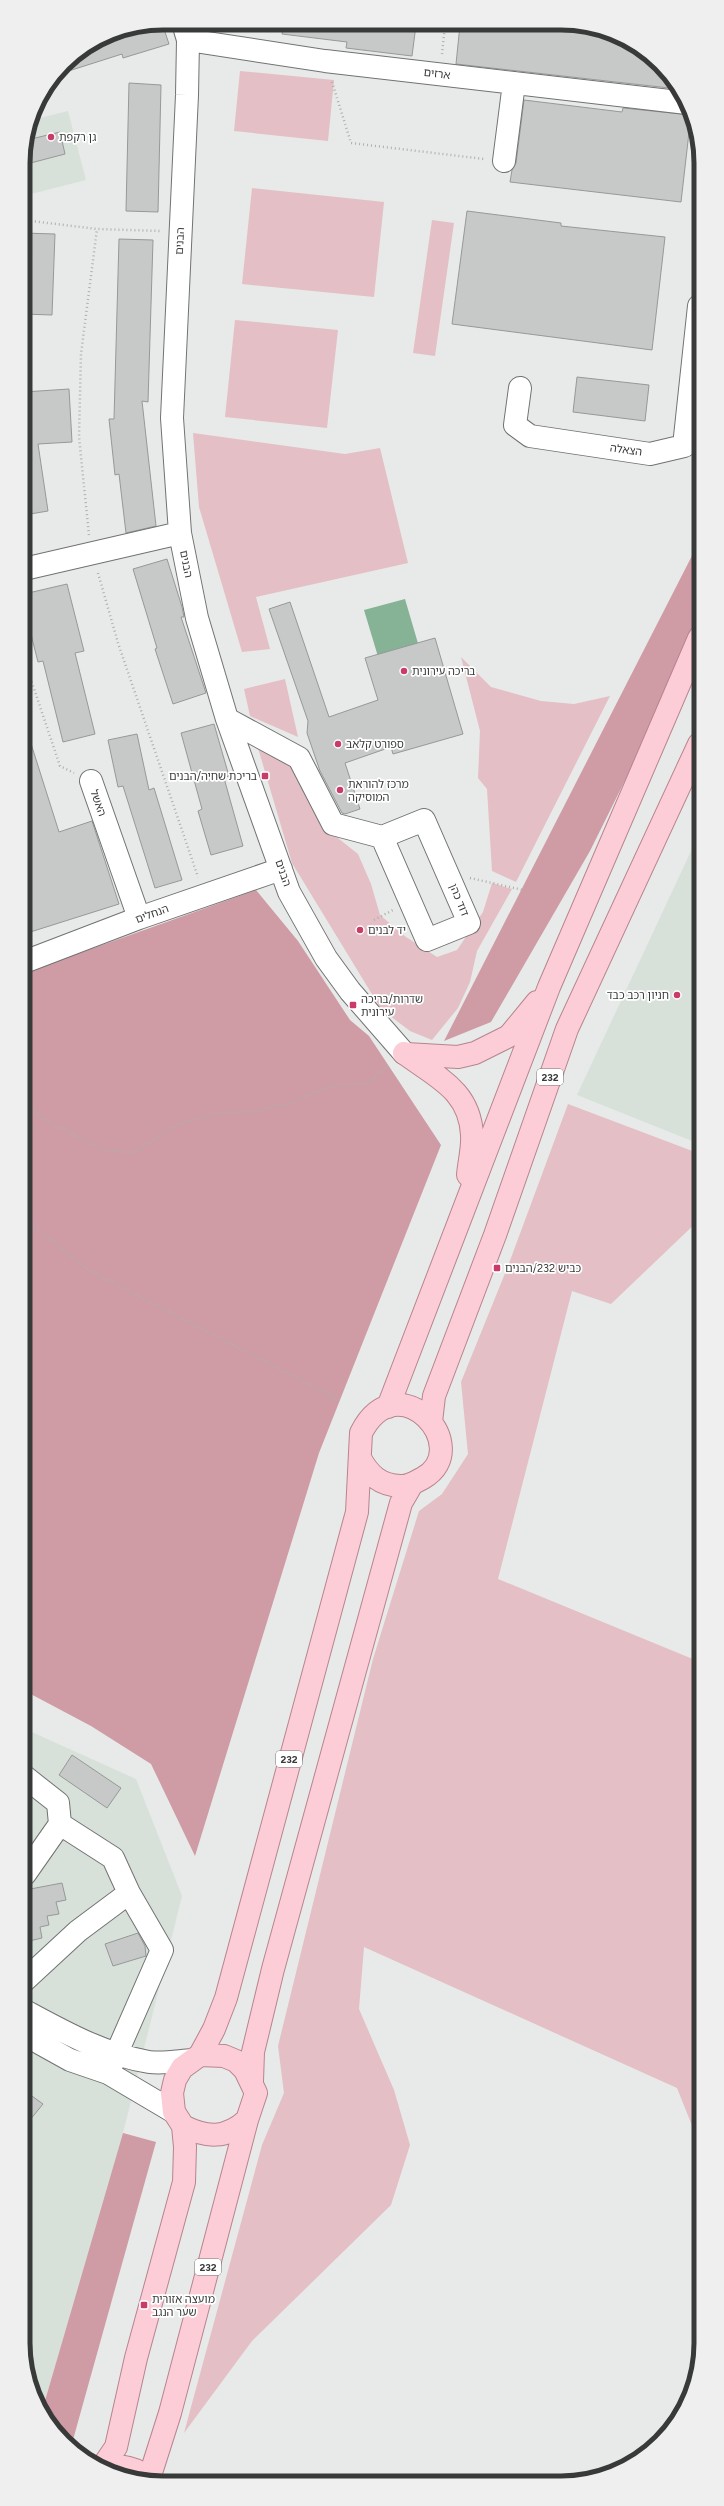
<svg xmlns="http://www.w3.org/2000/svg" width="724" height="2506" font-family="Figtree,'Noto Sans Hebrew',sans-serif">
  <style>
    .built { fill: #d7e1da }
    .green { fill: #e4bfc6 }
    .forest { fill: #cf9ca6 }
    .water { fill: #86b295 }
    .building { fill: #c6c9c7; stroke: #969996 }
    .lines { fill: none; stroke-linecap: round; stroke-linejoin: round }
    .minor-casing { stroke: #707371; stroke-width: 24 }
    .major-casing { stroke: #b7848f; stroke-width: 24 }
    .path { stroke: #adb0ae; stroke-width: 2.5; stroke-dasharray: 1 3; stroke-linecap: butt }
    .minor { stroke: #fff; stroke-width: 22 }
    .major { stroke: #fdcdd7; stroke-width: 22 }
    .poi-dot { fill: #c93c6a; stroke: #fff; stroke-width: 1.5 }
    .labels { text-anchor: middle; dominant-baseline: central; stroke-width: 3.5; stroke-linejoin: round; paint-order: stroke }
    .shield { fill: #fff; stroke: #747574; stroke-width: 1 }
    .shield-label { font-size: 10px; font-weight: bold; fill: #383a39 }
    .street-label { font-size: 11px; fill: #383a39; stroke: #fff }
    .poi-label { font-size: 11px; fill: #383a39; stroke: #fff; text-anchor: start }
    .rim { fill: none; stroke: #383a39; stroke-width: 5 }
  </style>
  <rect width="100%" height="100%" fill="#e7eae8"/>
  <!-- built -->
  <path class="built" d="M68,111l18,69 -63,16v-42l9,-34z
    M699,834v291l-7,16 -115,-46z
    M25,1729l111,50 46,117 -59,237 -81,278 -16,-41z"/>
  <!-- green -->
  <path class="green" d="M240,71l94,9 -6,61 -94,-10z
    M252,188l132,14 -10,95 -132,-13z
    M432,220l22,3 -19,133 -22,-3z
    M235,320l103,10 -11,98 -102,-11z
    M193,433l152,21 35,-6 28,115 -152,34 14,52 -28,3 -43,-145z
    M461,657l30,30 50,14 33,3 36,-8 -94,186 -24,-11 -5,-82 -9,-11 2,-47z
    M285,679l13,58 -48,-21 -6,-27z
    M258,748l36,17 30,62 34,27 13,30 9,31 26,22 31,20 20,-7 26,-38 9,-29 20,6 -35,62 -7,31 -12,26 -26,32 -22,-9 -29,-22 -89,-146z
    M568,1104l127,48 4,-8 1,75 -89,85 -39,-13 -74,288 202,83v477l-3,-1 -20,-50 -313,-141 -5,62 35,81 16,55 -19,60 -139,136 -68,92 78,-288 22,-52 -6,-47 95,-387 46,-148 23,-17 26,-40 -7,-72 47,-116z"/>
  <!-- forest -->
  <path class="forest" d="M699,542v89l-109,220 -99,171 -47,19z
    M256,890l42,51 52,79 19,16 72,109 -122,308 -124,403 -44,-92 -60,-38 -66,-35 -1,-718z
    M123,2133l33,9 -85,305 -7,-5 -22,-31z"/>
  <!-- water -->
  <path class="water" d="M405,599l39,133 -40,11 -40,-133z"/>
  <!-- building -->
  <path class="building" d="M162,23l7,21 -46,14 -1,-4 -66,21 8,-11 46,-30z
    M283,24l133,1 -4,31 -66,-8 1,-6 -65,-8z
    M460,25l129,1 42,16 29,22 18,25 -222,-25z
    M129,83l32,2 -3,127 -32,-1z
    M524,100l98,12 1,-4 68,7 -10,87 -171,-20 2,-12 4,-7z
    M60,132l5,22 -42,11 4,-25z
    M467,211l94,12v3l104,11 -13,113 -200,-26z
    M23,233l32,1 -3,81 -29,-1z
    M119,239l34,1 -5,162 -6,-1 14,125 -30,7 -7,-59 -4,1 -6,-56h5z
    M577,377l72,8 -4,36 -72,-9z
    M69,389l3,53 -34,2 10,67 -24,4v-123z
    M167,559l15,48 2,10h-3l25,76 -33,11 -18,-55 2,-1 -24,-79z
    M67,584l17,67 -9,2 20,81 -32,8 -20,-81 -5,1 -14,-55v-13z
    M290,602l39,115 49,-17 -13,-42 70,-20 28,96 -70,20 -2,-7 -46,16 15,46 -15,5 -3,-1 -22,-42 -13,-38 1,-12 -39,-112z
    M214,724l15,52 -5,2 19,68 -32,9 -13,-44 4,-2 -21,-76z
    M24,731h3l32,101 33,-11 27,83 -95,30z
    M137,734l12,56 5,-2 28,92 -27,8 -32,-102 -5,1 -10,-47z
    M72,1755l49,33 -14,20 -48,-33z
    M62,1883l4,17 -10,2 3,12 -12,2 2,9 -9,2 2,11 -17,4v-52z
    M138,1933l7,13 1,10 -33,10 -8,-22z
    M25,2091l18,13 -18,22z"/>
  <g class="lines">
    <!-- minor casing -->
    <g class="minor-casing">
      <path id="minor" d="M183,23l5,17 -1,55 -15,323 8,115 17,85 30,101 62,173 37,66 24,33 54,62
        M188,40l137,21 362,42
        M504,161l10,-78
        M520,388l-5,37 15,11 120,18 34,-8 15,-140
        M24,569l156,-36
        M227,719l72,39 34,66 49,13 45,103 42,-17 -45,-103 -42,17
        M91,781l48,137
        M24,962l115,-44 142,-49
        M25,1777l33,26 2,21 53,34 16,35 33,57 -54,123
        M25,1874l35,-50
        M25,1980l53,-49 51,-38
        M25,2011c39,21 80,44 124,51 14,2 29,-1 43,-2
        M25,2035l45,25 38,13 66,39"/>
    </g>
    <!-- major casing -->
    <g class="major-casing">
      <path id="major" d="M404,1053c32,24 66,37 68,82 1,13 -3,27 -4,40
        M406,1054l52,3 17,-4 34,-17 28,-34
        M388,1407l161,-420 150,-349
        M431,1422l3,-26 61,-161 72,-206 132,-285
        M200,2055l14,-26 12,-31 131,-486 4,-79c37,-73 115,15 62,45 -8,4 -15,9 -23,8 -20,-1 -31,-11 -40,-28
        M252,2081l1,-29 20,-83 128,-466 11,-19
        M183,2126c24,12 43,13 64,-6
        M101,2469l15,-22 20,-89 48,-176 1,-35 -2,-21 -9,-14 -2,-19 3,-13 7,-12 18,-13 24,1 12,5 9,9 11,23 -9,27 -77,293 -21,66
        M105,2470c15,-7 33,-2 45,10"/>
    </g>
    <!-- path -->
    <path class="path" d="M442,54l3,-29
      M332,82l19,61 133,16
      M23,220l74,9 63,2
      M89,535l-10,-98 2,-83 16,-125
      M98,573l20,70 80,234
      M24,659l36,107 14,7
      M470,878l53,12
      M374,920l19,-10
      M24,1105l27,18 50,26 32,4 43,-28 39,-11 39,-3 33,-7 47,-19 33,-1 22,-19
      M24,1219l66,52 250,129"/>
    <!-- minor -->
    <use href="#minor" class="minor"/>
    <!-- major -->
    <use href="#major" class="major"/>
  </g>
  <!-- markers -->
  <g class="poi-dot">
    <circle cx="51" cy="137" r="4"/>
    <circle cx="404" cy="671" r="4"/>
    <circle cx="338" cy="744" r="4"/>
    <rect x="261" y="772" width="8" height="8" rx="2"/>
    <circle cx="340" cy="790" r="4"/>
    <circle cx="360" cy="930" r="4"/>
    <circle cx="677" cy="995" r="4"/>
    <rect x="349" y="1001" width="8" height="8" rx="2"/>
    <rect x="493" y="1264" width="8" height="8" rx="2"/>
    <rect x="140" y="2301" width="8" height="8" rx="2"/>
  </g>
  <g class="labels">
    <!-- shield labels -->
    <g class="shield">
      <rect x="537" y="1069" width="26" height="16" rx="3"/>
      <rect x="276" y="1751" width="26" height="16" rx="3"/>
      <rect x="195" y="2259" width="26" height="16" rx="3"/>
    </g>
    <g class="shield-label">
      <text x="550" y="1077">232</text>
      <text x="289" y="1759">232</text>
      <text x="208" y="2267">232</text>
    </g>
    <!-- street labels -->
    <g class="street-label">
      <text transform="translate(437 74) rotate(7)">ארזים</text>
      <text transform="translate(180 241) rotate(-87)">הבנים</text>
      <text transform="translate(626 450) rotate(8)">הצאלה</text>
      <text transform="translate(186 564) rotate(79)">הבנים</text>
      <text transform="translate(98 803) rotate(71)">האשל</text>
      <text transform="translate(283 873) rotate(71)">הבנים</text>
      <text transform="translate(459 900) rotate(68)">דוד כהן</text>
      <text transform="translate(152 914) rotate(-20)">הנחלים</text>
    </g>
    <!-- poi labels -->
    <g class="poi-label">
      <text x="59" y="137">גן רקפת</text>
      <text x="412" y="671">בריכה עירונית</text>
      <text x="346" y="744">ספורט קלאב</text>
      <text x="257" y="776" text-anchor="end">בריכת שחיה/הבנים</text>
      <text x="348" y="784">מרכז להוראת<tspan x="348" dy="13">המוסיקה</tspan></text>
      <text x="368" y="930">יד לבנים</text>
      <text x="669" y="995" text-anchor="end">חניון רכב כבד</text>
      <text x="361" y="999">שדרות/בריכה<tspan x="361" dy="13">עירונית</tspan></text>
      <text x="505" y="1268">כביש 232/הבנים</text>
      <text x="152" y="2299">מועצה אזורית<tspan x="152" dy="13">שער הנגב</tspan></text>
    </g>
  </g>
  <!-- crop -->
  <path d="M0 0H724V2506H0ZM163 30H561A133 133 0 0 1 694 163V2343A133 133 0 0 1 561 2476H163A133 133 0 0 1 30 2343V163A133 133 0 0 1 163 30Z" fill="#efefef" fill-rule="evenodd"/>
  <path class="rim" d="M163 30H561A133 133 0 0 1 694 163V2343A133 133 0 0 1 561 2476H163A133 133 0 0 1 30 2343V163A133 133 0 0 1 163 30Z"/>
</svg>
